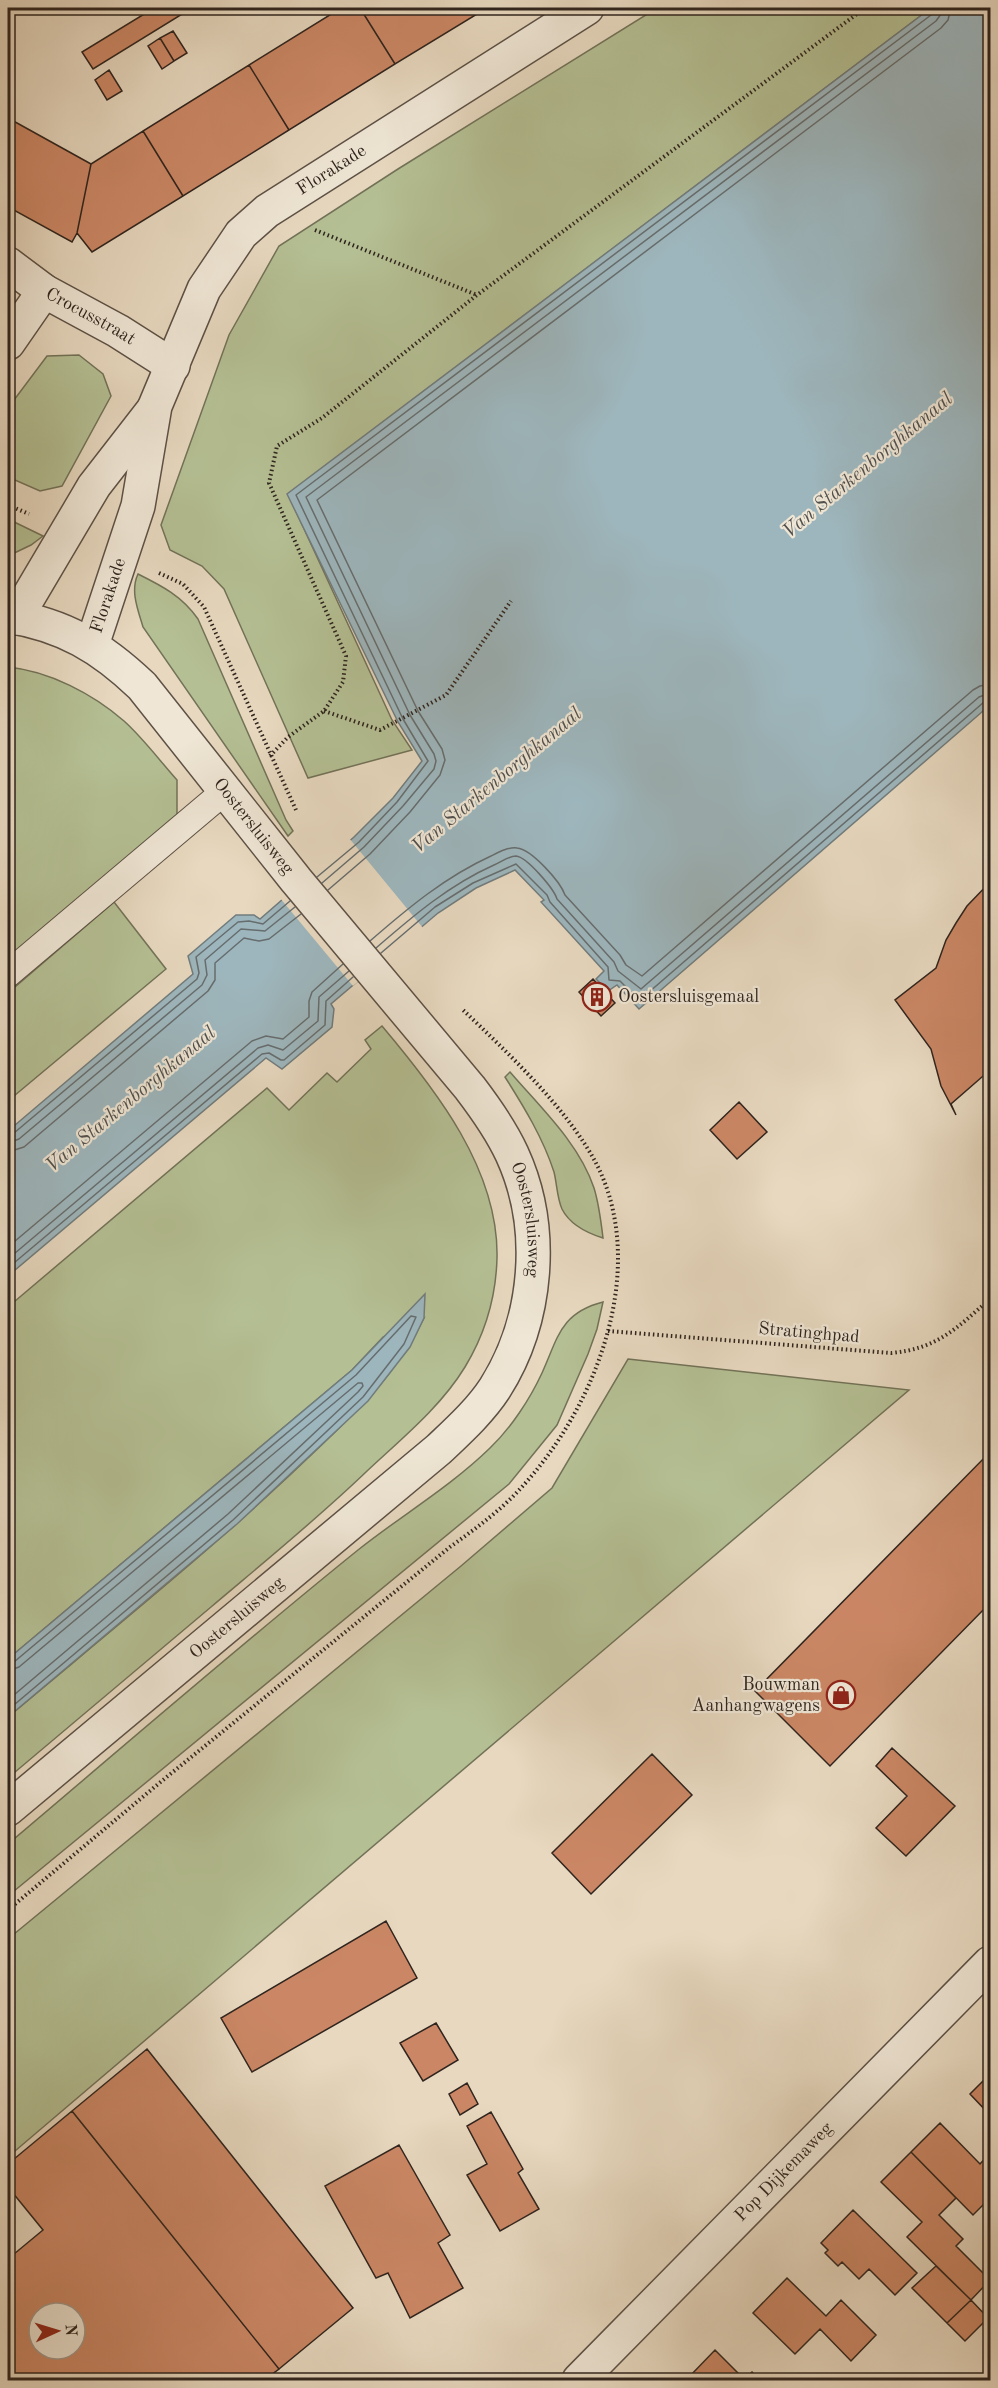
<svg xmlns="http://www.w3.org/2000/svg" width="998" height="2388" font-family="'Old Standard TT',serif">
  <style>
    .green { fill: #b4bf93; stroke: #727258; stroke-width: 1.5 }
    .water { fill: #9db6bd; stroke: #717c7d; stroke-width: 1.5 }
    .pier { fill: #e7d8bf }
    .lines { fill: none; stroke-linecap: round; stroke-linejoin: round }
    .shore { stroke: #666d6e; stroke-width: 1.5 }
    .building { fill: #cb8765; stroke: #2f241e; stroke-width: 1.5; fill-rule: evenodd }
    .service-casing { stroke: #5d5146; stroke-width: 28 }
    .minor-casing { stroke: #5d5146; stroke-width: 36 }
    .tertiary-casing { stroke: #5d5146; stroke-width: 36 }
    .path { stroke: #2f241e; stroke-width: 4; stroke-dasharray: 1.5 3; stroke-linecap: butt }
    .service { stroke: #efe6d5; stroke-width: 26 }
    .minor { stroke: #efe6d5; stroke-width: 33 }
    .tertiary { stroke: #efe6d5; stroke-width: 33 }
    .labels { text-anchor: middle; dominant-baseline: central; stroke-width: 4.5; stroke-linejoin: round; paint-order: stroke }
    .street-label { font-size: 18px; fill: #2f241e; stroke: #efe6d5 }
    .poi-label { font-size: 18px; fill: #2f241e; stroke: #efe6d5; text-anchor: start }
    .water-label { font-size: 20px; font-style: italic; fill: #50504e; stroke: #efe6d5 }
  </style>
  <rect width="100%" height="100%" fill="#e7d8bf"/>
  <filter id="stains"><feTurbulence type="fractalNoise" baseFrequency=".00333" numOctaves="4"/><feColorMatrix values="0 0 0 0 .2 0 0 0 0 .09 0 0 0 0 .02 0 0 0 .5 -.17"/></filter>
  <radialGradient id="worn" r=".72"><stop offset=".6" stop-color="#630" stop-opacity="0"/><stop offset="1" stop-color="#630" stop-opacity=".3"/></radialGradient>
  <!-- green -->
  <path class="green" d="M657,8h274l-643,486 104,226 20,30 -104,28 -84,-189 -22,-23 -32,-16 -9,-25 68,-190 50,-89 119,-77z
    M79,355l24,19 8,22 -49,90 -22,5 -32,-14v-69l39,-52z
    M8,519l35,17 -12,9 -23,11z
    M138,574c24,12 44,22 60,45l88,201 7,11 -5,5 -145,-209c-5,-17 -13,-36 -5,-53z
    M8,667c41,4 85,27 116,54 19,17 36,40 53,59v35l-169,143z
    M114,902l52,67 -158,132v-108z
    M382,1026c54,64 117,144 115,232 -1,39 -12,76 -32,109 -25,41 -65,73 -99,105 -50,48 -103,91 -155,135 -68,57 -136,114 -203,171v-61c94,-79 191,-157 282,-242 52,-50 102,-91 134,-157l-41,19 -31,33 -344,289v-352l259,-219 22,22 38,-37 10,9 34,-33 -6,-9z
    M510,1072c30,35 69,71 84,116 5,16 7,33 9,50 -16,-5 -33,-13 -41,-29 -5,-11 -5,-25 -8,-37 -11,-34 -30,-65 -49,-95z
    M603,1302l-6,27 -9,25 -31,71 -48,59 -501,412v-52c116,-98 231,-198 350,-294 44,-35 92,-63 132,-102 21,-20 40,-49 52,-75 16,-35 18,-60 61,-71z
    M628,1359l281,31 -901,767v-218l453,-373 91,-78z"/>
  <!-- water -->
  <path class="water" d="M931,8h59v697l-351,304 -22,-24 -9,6 -12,-12 8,-8 -63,-69 3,-2 -29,-30 -39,18 -38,25 -107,91 3,5 -2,18 -50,42 -16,-11 -258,218v-145l185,-157 -5,-18 48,-41h18l6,4 94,-82 39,-39 29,-37 -24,-39 -111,-228z
    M425,1294l-1,24 -14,29 -42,54 -131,123 -229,193v-58l344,-289z"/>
  <!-- pier -->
  <path class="pier" d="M349,838l74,90 -70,58 -73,-88z"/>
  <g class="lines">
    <!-- shore -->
    <path class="shore" d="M317,877l42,-35 38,-40 31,-41 -25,-42 -107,-224 635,-480 3,-7
      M322,883l42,-36 39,-41 31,-37 2,-8 -2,-7 -24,-39 -104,-218 630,-476 5,-7 1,-6
      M328,890l42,-36 40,-42 30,-37 5,-15 -3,-11 -24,-38 -101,-211 624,-472 7,-8 3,-12
      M370,941c38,-33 75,-64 121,-85 8,-4 17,-9 26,-8 14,1 43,33 48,47l55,60 6,10 16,11 331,-286 7,-4 10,-2
      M376,948c37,-32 73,-63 118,-83 7,-3 15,-9 22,-9 11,1 38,33 41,43l57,63 4,9 23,18 338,-292 11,-4
      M381,953l54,-46 38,-24 43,-19 31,31 3,7 58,65 1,13 11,1 18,18h3l343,-297 6,-1
      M8,1135l6,-2 183,-154 2,-6 -3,-16 42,-35 11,-1 14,3 27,-23
      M8,1143l11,-4 183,-154 5,-10 -2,-15 36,-31 24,2 30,-24
      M8,1152l16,-5 184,-156 7,-11v-17l29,-25 15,3 10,-2 32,-25
      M8,1247l244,-206 14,-5 17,3 26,-22v-16l3,-9 31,-28
      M8,1259l250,-211 10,-3 15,5 35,-29 1,-24 30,-26
      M8,1268l254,-214 7,-1 12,7h3l41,-35 1,-24 27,-24
      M8,1663l6,-1 342,-287 55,-59 5,1 -12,27 -41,53 -130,123 -225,190
      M8,1671l11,-4 339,-284h4l1,3 -5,6 -130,122 -220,186"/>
  </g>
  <!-- building -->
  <path class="building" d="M154,8h38l-99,61 -11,-17z
    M341,8h19l35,56 -106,66 -40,-65z
    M360,8h127l-92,56z
    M173,31l14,22 -13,8 -14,-23z
    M160,38l14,23 -12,8 -14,-23z
    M249,65l40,65 -106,66 -40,-65z
    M109,70l13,21 -15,9 -12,-20z
    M8,118l83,46 -14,69 -5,9 -62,-34 2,-4 -4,-3z
    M143,131l40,65 -91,56 -15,-19 14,-69z
    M990,882v188l-39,34 5,11 -15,-29 -10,-37 -36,-49 41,-32 10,-28 10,-17 11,-17z
    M593,979l22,24 -14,13 -22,-24z
    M739,1102l28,30 -30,27 -27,-29z
    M990,1452v151l-160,163 -75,-75z
    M892,1748l63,58 -49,50 -30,-28 31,-32 -31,-30z
    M652,1754l40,41 -101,99 -39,-41z
    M386,1921l31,57 -165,94 -31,-54z
    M436,2023l22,37 -35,21 -23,-38z
    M147,2049l206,259 -74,61 -207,-258z
    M990,2074v41l-20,-21z
    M467,2083l11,21 -18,11 -11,-21z
    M72,2111l207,258 -15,11h-256v-121l35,-29 -35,-43v-23zM39,2313h36v36h-36z
    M491,2112l32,57 -5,4 21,36 -39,22 -33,-56 20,-11 -20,-38z
    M940,2123l40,41 10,-11v45l-17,17 -62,-63z
    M399,2145l51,90 -12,8 25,45 -53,30 -22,-45 -12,5 -51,-92z
    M911,2152l45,46 -17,17 24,24 -7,7 34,34 -19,20 -64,-63 15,-15 -41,-40z
    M853,2210l64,63 -22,22 -26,-26 -10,10 -17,-17 -4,4 -13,-13 3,-3 -7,-7z
    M936,2266l35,34 -24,23 -35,-35z
    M787,2278l39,38 15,-16 35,35 -25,26 -31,-32 -25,25 -42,-41z
    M971,2300l17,18 -23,23 -18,-18z
    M715,2350l29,29 8,-7 8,8h-68l-3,-3z"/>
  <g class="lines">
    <!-- service casing -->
    <g class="service-casing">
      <path id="service" d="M8,974l217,-183"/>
    </g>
    <!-- minor casing -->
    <g class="minor-casing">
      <g id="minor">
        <path id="s1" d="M8,264l36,27 74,40 55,35"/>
        <path d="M8,343l36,-52"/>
        <path d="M16,618l78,-132 59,-76"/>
        <path id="s2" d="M92,645l46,-139 17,-100 49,-117 37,-55 26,-23 320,-203"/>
      </g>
    </g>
    <!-- tertiary casing -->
    <g class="tertiary-casing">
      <g id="tertiary">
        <path id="s3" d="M8,616c56,9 93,31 134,70l154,194 174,208c16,21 31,42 42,66 34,74 26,166 -17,234 -15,23 -36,42 -56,61l-431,360"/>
        <path id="s4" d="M579,2380l411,-417"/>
      </g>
    </g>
    <!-- path -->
    <path class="path" d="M315,230l162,65
      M8,505l21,9
      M159,573l24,11 21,23 92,203
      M324,711l56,19 66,-35 65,-94
      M270,756l18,-19 36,-26 19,-29 3,-26 -77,-173 8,-37 45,-28 155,-123 388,-287
      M608,1331l283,22c46,-4 66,-25 99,-54
      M8,1910l155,-130 287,-233c25,-18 50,-36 70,-58 75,-80 129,-217 78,-322 -28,-56 -90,-114 -136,-158"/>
    <!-- service -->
    <use href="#service" class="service"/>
    <!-- minor -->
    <use href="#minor" class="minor"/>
    <!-- tertiary -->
    <use href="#tertiary" class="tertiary"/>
  </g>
  <!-- icons -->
  <defs>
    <g id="building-ring" transform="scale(1.5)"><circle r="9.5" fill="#efe6d5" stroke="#8f2418" stroke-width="1.5"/><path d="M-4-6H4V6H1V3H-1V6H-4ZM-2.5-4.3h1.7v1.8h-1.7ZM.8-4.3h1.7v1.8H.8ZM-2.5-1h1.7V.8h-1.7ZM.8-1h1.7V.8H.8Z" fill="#8f2418"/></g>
    <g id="shop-ring" transform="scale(1.5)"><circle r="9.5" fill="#efe6d5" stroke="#8f2418" stroke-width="1.5"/><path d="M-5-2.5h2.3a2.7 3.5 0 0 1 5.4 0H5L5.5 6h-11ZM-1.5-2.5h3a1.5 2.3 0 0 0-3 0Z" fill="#8f2418"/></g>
  </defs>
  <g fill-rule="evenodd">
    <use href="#building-ring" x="597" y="997"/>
    <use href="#shop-ring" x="841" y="1695"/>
  </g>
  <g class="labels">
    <!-- street labels -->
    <g class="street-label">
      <text stroke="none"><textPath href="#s2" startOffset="552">Florakade</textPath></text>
      <text stroke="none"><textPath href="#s1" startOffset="98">Crocusstraat</textPath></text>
      <text stroke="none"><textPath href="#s2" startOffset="52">Florakade</textPath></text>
      <text stroke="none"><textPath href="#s3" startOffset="333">Oostersluisweg</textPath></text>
      <text stroke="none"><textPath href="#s3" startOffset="819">Oostersluisweg</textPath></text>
      <text transform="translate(809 1333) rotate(5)">Stratinghpad</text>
      <text transform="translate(237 1618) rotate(-40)">Oostersluisweg</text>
      <text stroke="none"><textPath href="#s4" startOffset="292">Pop Dijkemaweg</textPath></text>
    </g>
    <!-- poi labels -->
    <g class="poi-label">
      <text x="618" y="997">Oostersluisgemaal</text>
      <text x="820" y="1685" text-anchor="end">Bouwman<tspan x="820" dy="21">Aanhangwagens</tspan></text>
    </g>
    <!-- water labels -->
    <g class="water-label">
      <text transform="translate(868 466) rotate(-40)">Van Starkenborghkanaal</text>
      <text transform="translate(497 781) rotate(-40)">Van Starkenborghkanaal</text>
      <text transform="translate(131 1100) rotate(-40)">Van Starkenborghkanaal</text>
    </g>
  </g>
  <!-- margin -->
  <rect width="998" height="2388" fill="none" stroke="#e7d8bf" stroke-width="30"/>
  <rect x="9" y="9" width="980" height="2370" fill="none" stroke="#2f241e" stroke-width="3"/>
  <rect x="15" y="15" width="968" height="2358" fill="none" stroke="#2f241e" stroke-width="1.5"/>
  <!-- north arrow -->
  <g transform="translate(57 2331) rotate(86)"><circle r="28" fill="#efe6d5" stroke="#a2988c" stroke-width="1.5"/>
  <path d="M0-4.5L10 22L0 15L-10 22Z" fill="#8f2418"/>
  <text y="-9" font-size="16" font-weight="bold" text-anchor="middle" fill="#2f241e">N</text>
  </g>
  <rect width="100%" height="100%" filter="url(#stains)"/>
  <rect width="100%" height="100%" fill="url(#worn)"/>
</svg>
